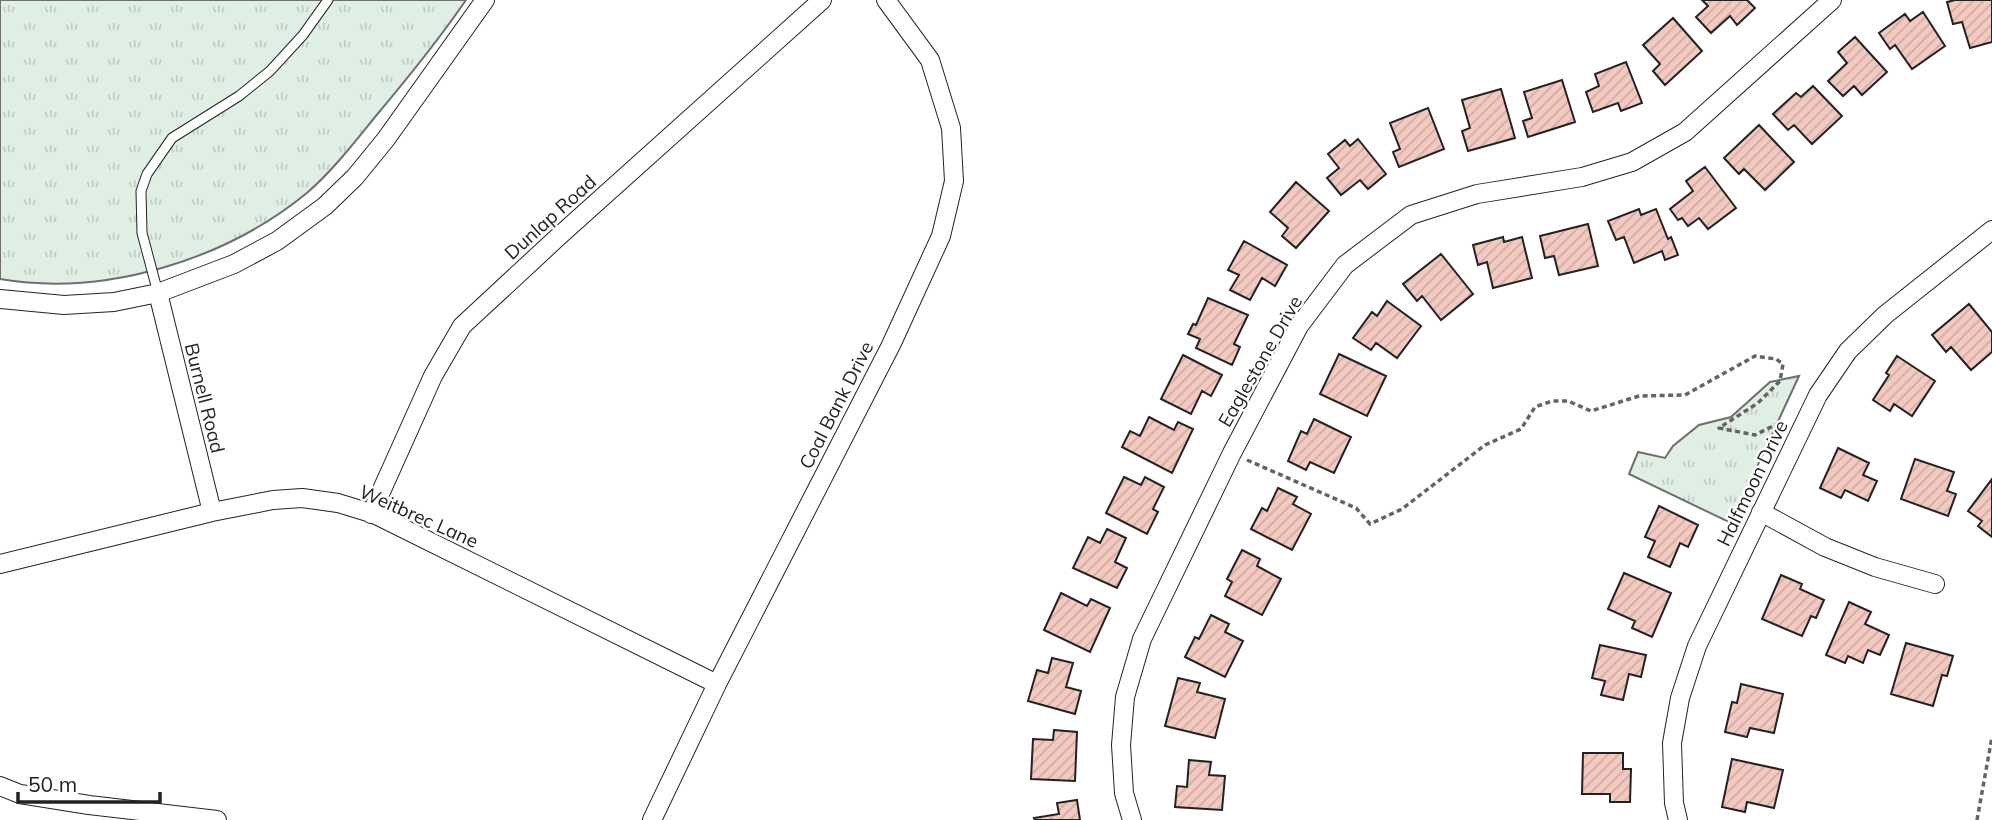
<svg xmlns="http://www.w3.org/2000/svg" width="1992" height="820" font-family="Mulish,sans-serif">
  <style>
    .grass { fill: url(#grass-tufts); stroke: #6f6f6f; stroke-width: 2 }
    .building { fill: url(#building-hatch); stroke: #222; stroke-width: 2 }
    .lines { fill: none; stroke-linecap: round; stroke-linejoin: round }
    .lane-casing { stroke: #222; stroke-width: 11 }
    .street-casing { stroke: #222; stroke-width: 20 }
    .path { stroke: #646464; stroke-width: 3.5; stroke-dasharray: 5 3.5; stroke-linecap: butt }
    .lane { stroke: #fff; stroke-width: 9 }
    .street { stroke: #fff; stroke-width: 18 }
    .labels { text-anchor: middle; dominant-baseline: central; stroke-width: 5; stroke-linejoin: round; paint-order: stroke }
    .street-label { font-size: 19px; fill: #222; stroke: #fff }
  </style>
  <defs>
    <pattern id="grass-tufts" width="24" height="20" patternUnits="userSpaceOnUse" patternTransform="scale(1.75)"><rect width="24" height="20" fill="#e0efe3"/><path d="M3 7l-1-3M5 7V3M7 7l1-3M15 17l-1-3M17 17v-4M19 17l1-3" fill="none" stroke="#c0cdc2"/></pattern>
    <pattern id="building-hatch" width="6" height="6" patternUnits="userSpaceOnUse" patternTransform="scale(1.75)"><rect width="6" height="6" fill="#f3c9c0"/><path d="M-1 1l2-2M0 6l6-6M5 7l2-2" fill="none" stroke="#d0aca5"/></pattern>
  </defs>
  <rect width="100%" height="100%" fill="#fff"/>
  <!-- grass -->
  <path class="grass" d="M0,0h466c-28,41 -59,79 -91,117 -21,26 -42,53 -67,75 -82,68 -203,105 -308,87z
    M1799,376l-68,147 -102,-49 9,-22 27,6 8,-12 26,-21 32,-8 39,-35z"/>
  <!-- building -->
  <path class="building" d="M1702,0h45l8,8 -18,17 -7,-9 -19,17 -15,-16 12,-11z
    M1955,0h37v42l-22,6 -8,-26 -9,2 -6,-22z
    M1923,12l22,34 -33,23 -17,-24 -5,4 -11,-16 26,-19 5,7z
    M1673,18l29,33 -37,34 -12,-14 7,-7 -17,-19z
    M1855,37l32,35 -25,23 -8,-9 -11,10 -15,-15 19,-18 -9,-11z
    M1626,62l16,41 -21,8 -3,-8 -25,9 -7,-20 13,-6 -4,-12z
    M1562,80l13,42 -47,15 -5,-16 9,-3 -8,-26z
    M1813,86l29,30 -30,28 -18,-19 -6,5 -15,-16 23,-21 5,4z
    M1501,89l14,49 -47,13 -6,-20 8,-3 -8,-28z
    M1428,108l16,41 -45,18 -6,-15 7,-3 -10,-26z
    M1759,125l35,37 -29,28 -21,-21 -5,5 -15,-16z
    M1358,139l28,35 -18,15 -8,-9 -19,15 -14,-17 12,-10 -11,-14 17,-14 5,6z
    M1705,167l31,41 -28,21 -9,-11 -11,8 -6,-8 -4,2 -8,-11 23,-18 -7,-10z
    M1296,182l33,29 -33,37 -14,-12 6,-8 -18,-16z
    M1639,209l2,6 15,-6 12,30 3,-2 7,18 -13,5 -3,-9 -28,12 -10,-26 -8,3 -8,-19z
    M1588,224l10,42 -39,9 -5,-19 -9,2 -5,-22z
    M1503,237l1,5 18,-5 10,41 -39,10 -6,-26 -9,3 -5,-20z
    M1244,241l43,24 -12,21 -13,-8 -12,22 -20,-10 9,-15 -11,-5z
    M1441,254l32,40 -32,26 -19,-24 -5,5 -14,-17z
    M1208,298l40,17 -14,29 6,3 -8,18 -36,-17 4,-9 -12,-5 5,-10 3,1z
    M1387,301l34,25 -24,32 -21,-15 -5,7 -18,-12 19,-26 5,4z
    M1969,304l23,28v20l-21,18 -20,-23 -5,5 -14,-17z
    M1339,354l47,22 -19,40 -47,-22z
    M1183,355l39,20 -11,21 -9,-5 -11,23 -30,-15z
    M1897,356l38,25 -23,35 -18,-12 -4,7 -17,-11 16,-25 -3,-2z
    M1149,417l25,13 4,-8 15,7 -21,44 -50,-26 8,-16 10,5z
    M1314,419l37,18 -17,36 -24,-11 -4,8 -18,-9 13,-30 6,3z
    M1838,448l31,15 -6,12 14,6 -9,20 -23,-11 -4,8 -21,-10z
    M1915,459l39,13 -7,19 9,3 -8,22 -47,-17z
    M1124,477l17,8 4,-8 19,10 -11,22 5,3 -11,22 -41,-21z
    M1992,479v58l-14,-11 4,-5 -14,-10z
    M1278,488l19,9 -4,7 18,10 -19,36 -41,-21 11,-21 5,3z
    M1659,506l39,19 -10,22 -8,-4 -10,24 -22,-10 7,-16 -10,-4z
    M1107,529l19,9 -11,24 12,6 -10,20 -44,-20 15,-31 12,6z
    M1242,550l18,9 -3,7 24,13 -19,36 -37,-19 7,-14 -5,-3z
    M1624,573l47,20 -19,44 -20,-9 3,-7 -27,-12z
    M1781,575l21,9 -2,5 24,11 -8,18 -5,-2 -9,20 -40,-17z
    M1061,593l26,13 4,-7 19,9 -20,44 -46,-22z
    M1849,602l22,10 -6,12 24,11 -9,20 -12,-5 -5,13 -15,-7 -3,7 -19,-8z
    M1211,615l18,9 -4,8 18,9 -18,36 -40,-20 10,-20 4,2z
    M1906,643l47,13 -6,20 -5,-1 -9,31 -42,-12z
    M1600,645l46,10 -5,22 -12,-3 -6,26 -22,-5 4,-14 -13,-3z
    M1052,658l21,5 -7,24 15,4 -6,23 -47,-13 9,-31 11,3z
    M1178,678l22,5 -3,9 28,7 -10,39 -50,-12z
    M1741,684l42,10 -9,39 -24,-5 -3,9 -22,-5 7,-30 5,1z
    M1054,730l23,2 -2,49 -44,-2 2,-40 20,1z
    M1583,753h40v16h8l-1,33h-20v-8h-28z
    M1732,759l51,11 -9,38 -27,-6 -2,10 -23,-5z
    M1189,760l22,2 -2,13 16,1 -3,34 -47,-3 2,-21 10,1z
    M1077,800l3,20h-45l-1,-2 25,-4 -2,-11z"/>
  <g class="lines">
    <!-- lane casing -->
    <g class="lane-casing">
      <path id="lane" d="M158,293l-16,-60 -1,-42 6,-17 25,-36 67,-42 31,-25 33,-36 25,-35"/>
    </g>
    <!-- street casing -->
    <g class="street-casing">
      <path id="street" d="M158,293l54,219
        M0,299l64,6 50,-3 44,-9 76,-29 43,-23 48,-35 30,-29 31,-38 99,-139
        M1761,512l64,35 50,20 60,17
        M371,514l62,-138 29,-50 96,-89 264,-237
        M0,564l212,-52 61,-12 29,-2 36,5 36,11 343,170
        M0,786l20,8 69,11 128,15
        M652,820l65,-136 174,-339 50,-109 13,-55 -3,-53 -21,-68 -44,-60
        M1132,820l-8,-27 -3,-48 4,-48 17,-58 90,-186 67,-127 46,-61 66,-50 66,-21 105,-17 50,-15 53,-30 147,-132
        M1678,820l-4,-17 -2,-60 8,-45 17,-52 121,-251 30,-44 37,-36 107,-85"/>
    </g>
    <!-- path -->
    <path class="path" d="M1247,460l109,48 14,16 32,-15 83,-64 36,-16 14,-22 17,-6h16l23,10 48,-15 46,-1 70,-39 21,3 7,5 -3,17 -22,22 -39,25 36,7 20,-10 10,2
      M1977,820l15,-83"/>
    <!-- lane -->
    <use href="#lane" class="lane"/>
    <!-- street -->
    <use href="#street" class="street"/>
  </g>
  <g class="labels">
    <!-- street labels -->
    <g class="street-label">
      <text transform="translate(550 217) rotate(-42)">Dunlap Road</text>
      <text transform="translate(1260 361) rotate(-60)">Eaglestone Drive</text>
      <text transform="translate(205 398) rotate(76)">Burnell Road</text>
      <text transform="translate(836 405) rotate(-63)">Coal Bank Drive</text>
      <text transform="translate(1752 483) rotate(-64)">Halfmoon Drive</text>
      <text transform="translate(419 516) rotate(24)">Weitbrec Lane</text>
    </g>
  </g>
  <!-- scale -->
  <path d="M18 792v10h142v-10" fill="none" stroke="#222222" stroke-width="3.5"/>
  <text x="28" y="792" font-size="21" fill="#222222" stroke="#ffffff" stroke-width="5" paint-order="stroke">50 m</text>
</svg>
